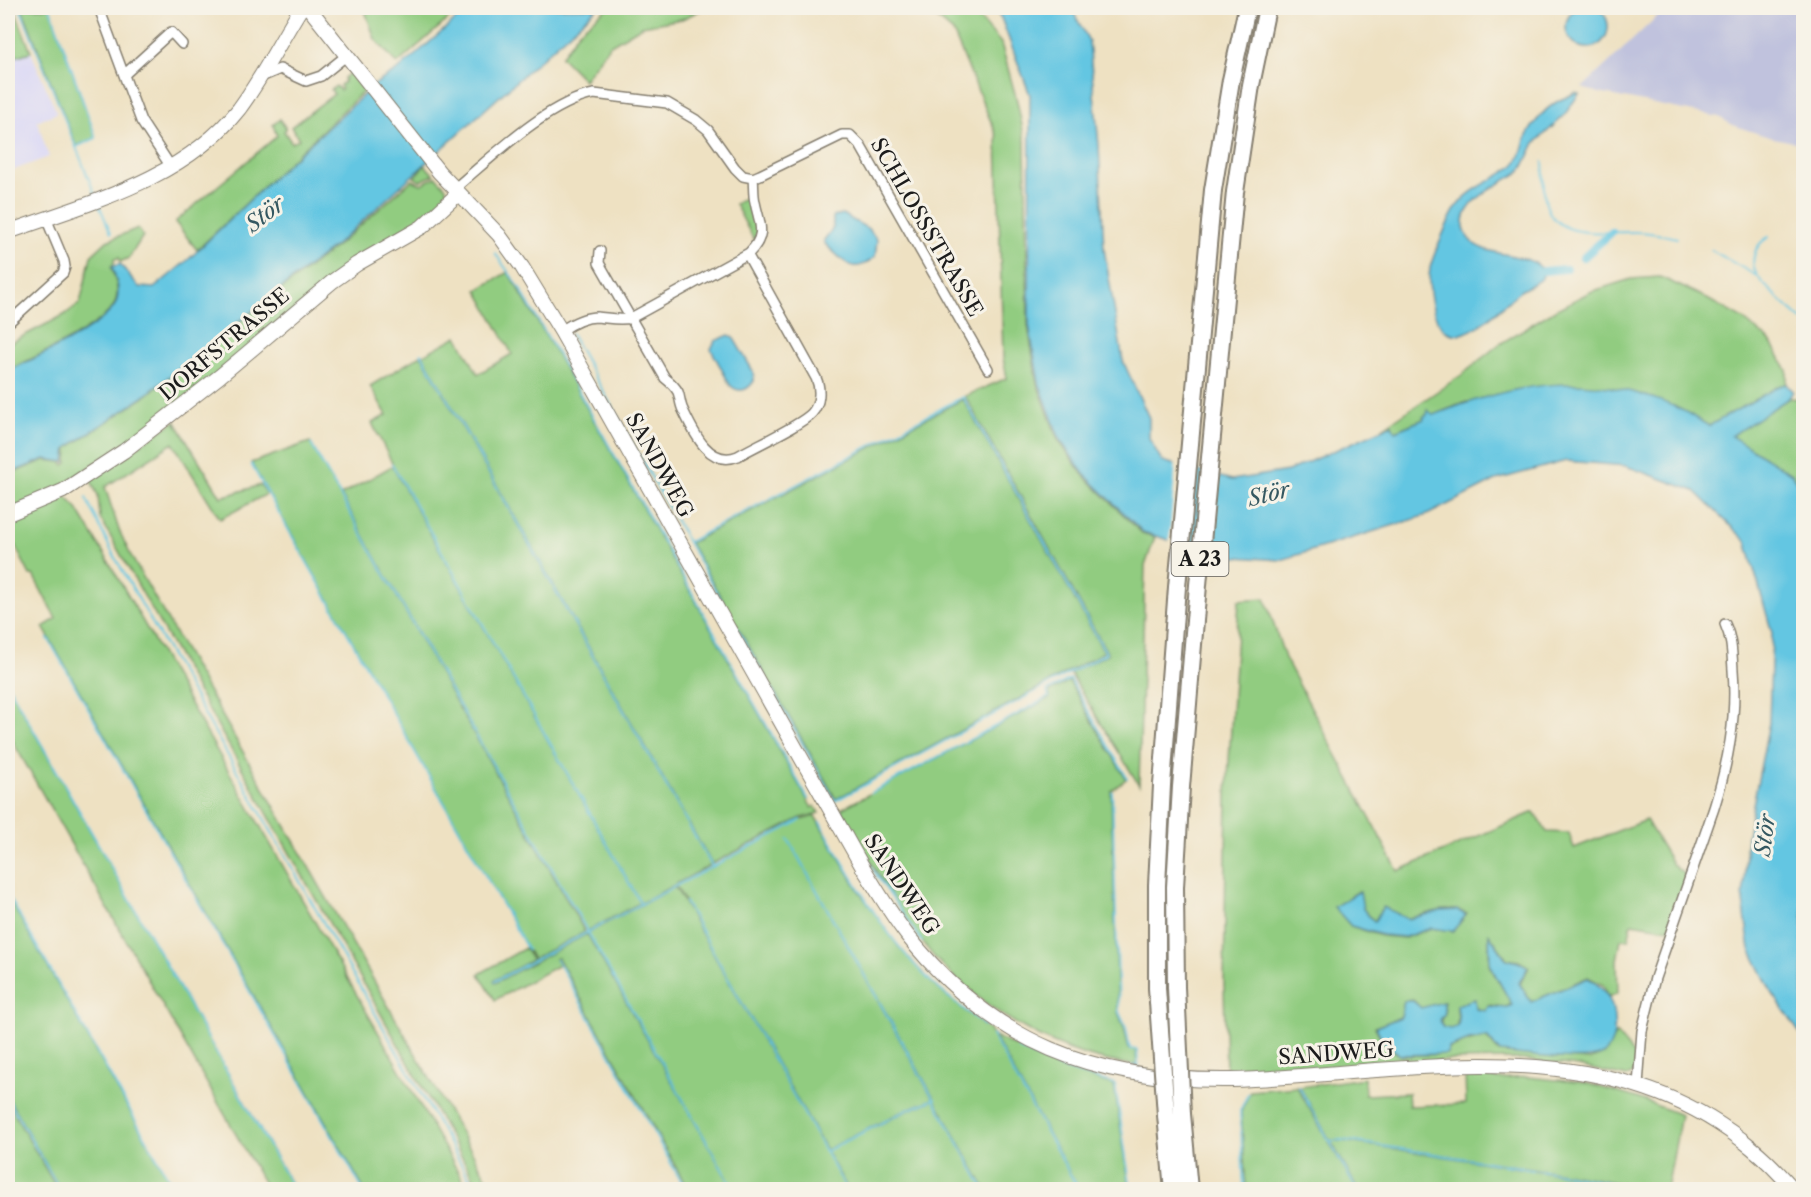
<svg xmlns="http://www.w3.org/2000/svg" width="1811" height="1197" font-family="'Libre Caslon Text',serif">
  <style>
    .built { fill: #d9d7f7 }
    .industrial { fill: #c0c2dd }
    .green { fill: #91cc80; stroke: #56744e; stroke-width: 1.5; fill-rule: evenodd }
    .water { fill: #64c6e2; stroke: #40717f; stroke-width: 1.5 }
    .pier { fill: #eee1c2 }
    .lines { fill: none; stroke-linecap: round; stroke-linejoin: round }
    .stream { stroke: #64c6e2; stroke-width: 2 }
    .canal { stroke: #64c6e2; stroke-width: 8 }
    .street-casing { stroke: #857e6f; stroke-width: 12 }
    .secondary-casing { stroke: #857e6f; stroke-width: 16 }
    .highway-casing { stroke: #857e6f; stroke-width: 20 }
    .street { stroke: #fff; stroke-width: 9 }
    .secondary { stroke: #fff; stroke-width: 14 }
    .highway { stroke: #fff; stroke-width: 16 }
    .highway-bridge-casing { stroke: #857e6f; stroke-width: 20; stroke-linecap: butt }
    .highway-bridge { stroke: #fff; stroke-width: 16 }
    .labels { text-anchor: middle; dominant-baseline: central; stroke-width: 6; stroke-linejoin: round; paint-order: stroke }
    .shield { fill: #f7f3e8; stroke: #5e5c59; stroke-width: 1.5 }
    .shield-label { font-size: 20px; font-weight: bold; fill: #1c1c1c }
    .street-label { font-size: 21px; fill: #1c1c1c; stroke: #f7f3e8 }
    .water-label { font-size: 22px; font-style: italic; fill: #355861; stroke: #f7f3e8 }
  </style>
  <rect width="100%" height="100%" fill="#f7f3e8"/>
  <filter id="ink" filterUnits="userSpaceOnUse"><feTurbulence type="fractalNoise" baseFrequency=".0167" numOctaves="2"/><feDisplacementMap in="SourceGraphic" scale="12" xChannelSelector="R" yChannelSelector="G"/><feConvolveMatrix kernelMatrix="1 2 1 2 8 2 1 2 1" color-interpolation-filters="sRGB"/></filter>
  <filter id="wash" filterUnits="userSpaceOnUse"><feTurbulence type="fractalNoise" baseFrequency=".008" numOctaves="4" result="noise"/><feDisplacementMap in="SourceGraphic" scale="24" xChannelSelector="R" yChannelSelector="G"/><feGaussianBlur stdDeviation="1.35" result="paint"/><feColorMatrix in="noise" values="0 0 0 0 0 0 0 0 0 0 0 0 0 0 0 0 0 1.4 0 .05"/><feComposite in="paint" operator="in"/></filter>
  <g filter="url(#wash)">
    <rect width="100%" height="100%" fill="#eee1c2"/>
    <!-- built -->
    <path class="built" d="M31,52l26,61 -20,8 12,36 -41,15v-98l1,-1 -1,-14z"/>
    <!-- industrial -->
    <path class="industrial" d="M1666,8h137v136l-34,-7 -37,-12 -13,-8 -120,-24 -17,-5z"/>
    <!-- green -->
    <path class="green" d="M8,8h6l17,44 -23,7z
      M22,8h28l46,130 -20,8z
      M364,8h97l-64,56 -22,-25z
      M607,8h98l-23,11 -40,7 -33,20 -25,34 -23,-23 18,-26z
      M925,8h46l30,35 16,58 8,39 3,185 9,58 21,57 25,35 59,58 13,4 -10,29 -6,219 -69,-112 38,-19 -143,-258 42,-18 -4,-20 -6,-222 -44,-104z
      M352,71l13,19 -168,160 -22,-28 102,-86 -4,-11 7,-6 6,10 -2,2 8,12 7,-4 -8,-12 43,-33 -3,-4 5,-4 4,4 2,-1 -2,-4 4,-3v-4z
      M425,165l9,10 -14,6 -6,-4z
      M436,177l10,10 1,8 -7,12 -60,40 -221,174 -104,69 -47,20v-35l37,-15 16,2 3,3 3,-2 1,-15 75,-50 195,-153 74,-65 9,4z
      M749,196c3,14 14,30 5,44l-19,-36z
      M138,228l5,8 -14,22 -9,4 -1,-4 -5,1v5l-3,2c4,11 9,24 4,37 -10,23 -84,56 -107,67v-26l56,-29 16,-12 11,-47 16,-15z
      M508,272l44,74 260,462 3,-2 4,7 -18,5 -89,46 -289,-509 34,-19 21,38 34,-20 -35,-64z
      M1660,277l42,19 41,23 27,22 17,29v14l-8,2 -70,40 -35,-20 -208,-4 -33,13h-6l-3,4 -29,12 -4,-6 -13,6 85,-57 35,-29 57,-35 35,-18 41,-13z
      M421,355l290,510 -70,38 -168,-295 -80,-143 -21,-42 15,-8 -17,-29z
      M1789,398l14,1v93l-11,-18 -62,-38z
      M963,399l141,253 -268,147 -146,-256z
      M175,421l46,76 40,-12 6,9 -47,25 -47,-76 -68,44 14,43 12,26 362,633h-13l-380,-671 -2,-22 -8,-17z
      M310,442l275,490 -52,27 -282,-496z
      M392,466l248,437 -53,28 -246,-436z
      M64,495l12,12 30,50 362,632h-104l-321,-562 13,-8 -23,-44h-3l-22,-43v-14z
      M1265,598l20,60 113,213 136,-59 13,20 22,1 5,15 72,-28 27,45 14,12 -18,52 -37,-6 -4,17 -7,-1 -4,21 1,33 -9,4 -6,-12 -15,-8 -57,25 -11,-18 9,-17 -10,-6 -12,-2 -18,-25v31l23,39 -6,3 -18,-2 -2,6 -10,-3 -1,-9 -18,6c-1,8 3,14 -1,22l-6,2 -8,-2 -1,-7 4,-7 -1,-11 -23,6 -8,-8 -9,1 -3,16 -26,10 7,14 18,15 47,-2 1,-5 22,-8 16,-4 13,15 91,8 15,-7 11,-20 20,24 -1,14 -8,6 -49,-11 -63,-7 -63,1 -226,16 -2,-92 3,-191 12,-193zM1359,891l4,18 12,13 8,-15 25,12c19,-5 41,-15 59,-5l-14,17 -22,-3 -26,10 -24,-2 -30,-10 -17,-19z
      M1069,681l57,98 -15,12 7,221 6,16 5,21 7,1 1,15c-76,-6 -149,-52 -201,-106 -13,-14 -24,-32 -35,-48 -22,-34 -41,-67 -60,-102l209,-111 -1,-6z
      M8,686l286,503h-27l-259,-456z
      M815,816l44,75 39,55 38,41 53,43 89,159h-92l-196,-346 143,256 -26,10 -81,41 -150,-264 125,-66z
      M675,887l150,264 21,38h-112l-146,-256z
      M8,897l166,292h-114l-52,-92z
      M587,934l146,255h-45l-130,-231 -3,1 4,6 -64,35 -16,-26 46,-26 7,12 -38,20 1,3z
      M994,1036l67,32 53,17 16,104h-51z
      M1465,1072l33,7 30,-2 58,6 51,15 44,17 -14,74h-13l-102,-18 -209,-31h-13l-30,-53 64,-9 1,17 43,-2 1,13 57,-2z
      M1297,1087l59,102h-110l-5,-77 9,-21z
      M934,1100l50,89h-136l-22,-38 81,-40z
      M8,1103l49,86h-49z
      M1331,1141h11l210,32 89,16h-283z"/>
    <!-- water -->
    <path class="water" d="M1566 27a21 21 0 1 1 42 0a21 21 0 1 1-42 0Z
      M469,8h128l-260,236 -194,153 -76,51 -2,14 -20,-3 -37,15v-103c23,-11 99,-45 108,-68 5,-13 0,-25 -4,-36l8,-3 19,23 15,1 35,-29 89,-86 100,-91 21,-13z
      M993,8h78l18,33 10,105 5,103 19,112 26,57v20l13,23 70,19 56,-9 104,-46 3,6 29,-12 -1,-2 4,-2v-5l7,5c82,-33 155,-45 239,-9 13,5 24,13 36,20l70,-40 8,-2 6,7 -4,7 -58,38 61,38 11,18v546l-32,-47 -21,-42 -7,-48 4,-65 22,-113 3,-90 -26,-92 -51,-50 -69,-25 -60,-5 -70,19 -69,35 -146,45 -61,-4 -77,-24 -59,-58 -24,-34 -21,-57 -10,-58 1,-230 -29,-77z
      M1575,93l4,1 -16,23 -28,26 -11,23 -5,6c-19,12 -59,29 -55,55 5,35 63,20 80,44l-2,7c-7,6 -16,9 -23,14 -15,12 -41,40 -59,42 -28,4 -33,-46 -30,-66 3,-12 20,-53 28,-63 13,-18 38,-25 55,-39 11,-9 8,-22 15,-32 6,-11 16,-24 27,-31 6,-4 13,-6 20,-10z
      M842,214l27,15 8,11 -2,17c-15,13 -24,12 -37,-1 -5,-5 -10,-8 -14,-14v-2l9,-12v-11z
      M729,335l4,2 20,34 1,10c-6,9 -15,13 -24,4l-19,-36 4,-8z
      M1360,891l3,18 11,13 9,-15 25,12 32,-8 17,-1 9,5 -13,16 -22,-3 -26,9 -23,-2 -31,-9 -17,-19z
      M1489,934l17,25 12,3 10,5 -9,16 12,19 57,-24c16,9 25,21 26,40 1,11 0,26 -9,35 -14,12 -85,1 -105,-1l-13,-15 -18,3 -21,8 -1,6 -47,1 -17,-14 -7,-14 25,-10 3,-16h9l8,7 22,-6 2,11 -5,7 2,7 8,2 7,-2 2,-6 -2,-16 18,-6 1,10 10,2 2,-5 18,2 6,-3 -22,-40z"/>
    <!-- pier -->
    <path class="pier" d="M1176,461l19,6 -7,82 -19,-6z"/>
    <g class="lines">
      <!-- stream -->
      <path class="stream" d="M20,8l76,189
        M50,8l46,130 -20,9
        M1543,162c1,13 0,30 3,42 11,38 61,27 90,28 14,0 28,3 41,6
        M99,205l12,28
        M1769,237c-15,7 -21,27 -10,41 12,16 30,30 45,44
        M1711,250l44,25
        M495,253l24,34 34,59 255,453
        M571,334l117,208
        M421,353l291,513
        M963,397l143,256 -271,148 -147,-259z
        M311,444l423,746
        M251,464l277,486
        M392,464l249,440
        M86,498l27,56 363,636
        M48,638l315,552
        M8,685l286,505
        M1112,792l7,220 7,16 4,21 7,1 1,17 -5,-1
        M871,793l178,-96 -2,-6 23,-12 57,99
        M840,812l31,55 51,75
        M820,822c33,58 67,120 118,166 15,13 31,25 47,38
        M788,839l197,351
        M8,895l167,295
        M685,902l162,288
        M557,960l129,230
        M495,981l306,-161
        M992,1035l87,155
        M1018,1048l43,20 54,16 16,106
        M1299,1087l58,103
        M8,1099l52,91
        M1329,1141l13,-1 210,32 94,18
        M826,1151l81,-41 28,-11
        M1244,1190l-4,-79 8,-17"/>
      <!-- canal -->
      <path class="canal" d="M1583,258l29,-26
        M1544,271l22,-2"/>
    </g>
  </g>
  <g filter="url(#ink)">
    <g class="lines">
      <!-- street casing -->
      <g class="street-casing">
        <path id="street" d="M99,8l42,113 30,46
          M125,74l46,-42 11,12
          M261,77l19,-8 26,12 15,-5 25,-20
          M455,188c36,-30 93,-86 139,-94l73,9 29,17 12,10 27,38 8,8 10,2 7,-3 82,-40h8l10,10 128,224
          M600,251l-1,12 66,115c5,4 10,8 13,14 2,5 2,12 5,18 10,21 26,58 55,46 17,-10 63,-31 74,-43 8,-9 9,-24 4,-35l-69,-124
          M8,323l55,-50 2,-6 -1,-6 -18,-43
          M561,331c10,-7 23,-14 36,-14 12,1 23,4 34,1l118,-65c19,-19 10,-30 6,-51 -2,-8 -1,-16 -2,-24
          M1638,1085l4,-54 13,-53 59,-170c14,-45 23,-90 19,-138 -1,-16 -1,-31 -8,-46"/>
      </g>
      <!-- secondary casing -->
      <g class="secondary-casing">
        <path id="secondary" d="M309,8l130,164 60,63 23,32 39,64 301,535c14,23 28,47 45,69 86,109 189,147 325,145 175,-6 372,-56 520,68 16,13 29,27 42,42
          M8,232c80,-29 175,-52 231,-123 24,-32 41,-68 62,-101
          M8,514l55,-23 61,-40 96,-75 113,-95 24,-17 65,-37 37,-34"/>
      </g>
      <!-- highway casing -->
      <g class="highway-casing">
        <path id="highway" d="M1162,785l15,-198 36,-397 18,-110 16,-72
          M1182,1114l7,76
          M1166,1115l7,75"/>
      </g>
      <!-- street -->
      <use href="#street" class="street"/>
      <!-- secondary -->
      <use href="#secondary" class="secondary"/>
      <!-- highway -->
      <use href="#highway" class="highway"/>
      <!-- highway-bridge casing -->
      <g class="highway-bridge-casing">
        <path id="highway-bridge" d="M1162,785l-5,100v103l9,127
          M1182,1114l-6,-127 -1,-100 6,-100 17,-202 37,-393 16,-107 16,-77"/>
      </g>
      <!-- highway-bridge -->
      <use href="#highway-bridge" class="highway-bridge"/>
    </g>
  </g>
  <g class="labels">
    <!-- shield labels -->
    <rect class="shield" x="1171.5" y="542" width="57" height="34" rx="4.5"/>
    <g class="shield-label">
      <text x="1200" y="559">A 23</text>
    </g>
    <!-- street labels -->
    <g class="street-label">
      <text transform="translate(927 227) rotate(60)">SCHLOSSSTRASSE</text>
      <text transform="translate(224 344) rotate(-40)">DORFSTRASSE</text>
      <text transform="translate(660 465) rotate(61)">SANDWEG</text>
      <text transform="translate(902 884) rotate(56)">SANDWEG</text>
      <text transform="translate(1336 1053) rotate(-4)">SANDWEG</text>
    </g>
    <!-- water labels -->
    <g class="water-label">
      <text transform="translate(265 214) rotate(-38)">Stör</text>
      <text transform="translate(1269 494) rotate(-14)">Stör</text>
      <text transform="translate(1765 835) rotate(-83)">Stör</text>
    </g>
  </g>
  <!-- margin -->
  <rect width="1811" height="1197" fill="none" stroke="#f7f3e8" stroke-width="30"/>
</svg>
